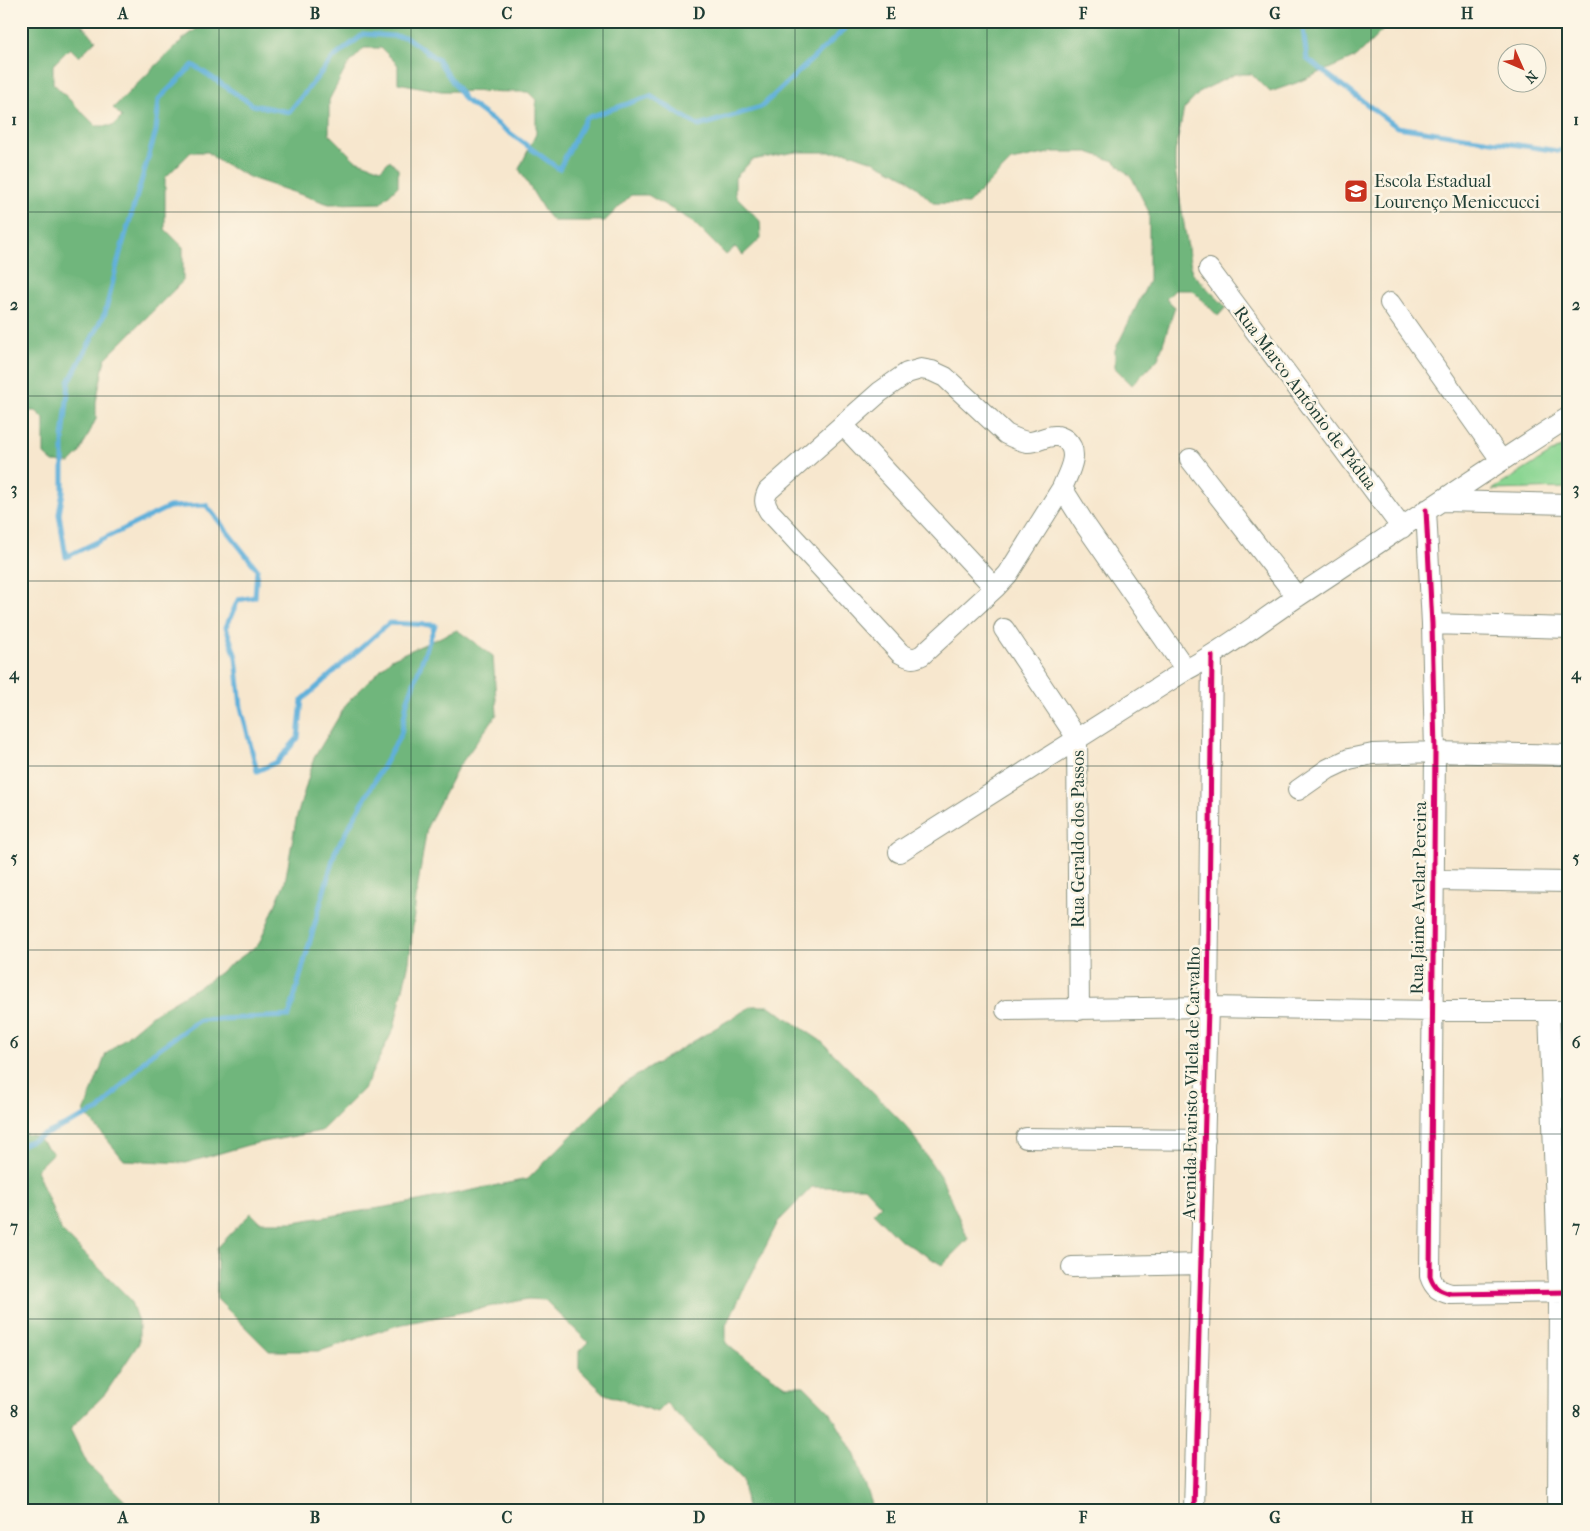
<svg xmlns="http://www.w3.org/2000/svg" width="1590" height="1531" font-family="'IM FELL French Canon',serif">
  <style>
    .green { fill: #8ad592; stroke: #548963 }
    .forest { fill: #6fb67c; stroke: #477a58 }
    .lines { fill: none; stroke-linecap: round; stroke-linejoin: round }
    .stream { stroke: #60b0da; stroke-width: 5 }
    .minor-casing { stroke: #8b9281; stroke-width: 22 }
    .minor { stroke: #fff; stroke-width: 20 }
    .cycleway-casing { stroke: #fcf5e5; stroke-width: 8 }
    .cycleway { stroke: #d6006c; stroke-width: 5 }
    .grid { fill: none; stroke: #1f3d34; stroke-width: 1; stroke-opacity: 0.55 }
    .labels { text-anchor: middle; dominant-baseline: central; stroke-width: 5; stroke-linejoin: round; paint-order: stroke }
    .poi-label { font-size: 18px; fill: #1f3d34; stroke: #fcf5e5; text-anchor: start }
    .street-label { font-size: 18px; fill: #1f3d34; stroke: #fcf5e5 }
    .neatline { fill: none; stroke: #1f3d34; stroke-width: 2 }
    .grid-label { font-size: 16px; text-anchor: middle; font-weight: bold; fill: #1f3d34 }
  </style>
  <rect width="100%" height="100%" fill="#fcf5e5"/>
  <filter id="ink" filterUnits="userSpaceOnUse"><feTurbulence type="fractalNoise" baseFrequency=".02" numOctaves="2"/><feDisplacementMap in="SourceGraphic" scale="10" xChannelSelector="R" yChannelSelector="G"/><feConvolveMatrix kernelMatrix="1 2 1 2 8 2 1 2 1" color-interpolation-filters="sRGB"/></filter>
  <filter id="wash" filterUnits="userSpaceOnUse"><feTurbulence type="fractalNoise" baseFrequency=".0096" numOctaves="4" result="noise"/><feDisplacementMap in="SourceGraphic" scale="20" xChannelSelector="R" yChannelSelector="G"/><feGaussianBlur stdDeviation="1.12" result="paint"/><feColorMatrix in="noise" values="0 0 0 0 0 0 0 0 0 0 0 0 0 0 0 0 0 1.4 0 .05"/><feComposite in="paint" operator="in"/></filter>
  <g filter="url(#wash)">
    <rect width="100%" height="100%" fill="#f7e7ce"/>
    <!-- green -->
    <path class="green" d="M1569,442v46l-77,2z"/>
    <!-- forest -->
    <path class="forest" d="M28,21h50l18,19 -17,17 -9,-9 -17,17v18l43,43h17l9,-9 -9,-9 69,-68 25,-19h1185l-36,36 -60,26 -26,9 -18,-18h-17l-34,17 -17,18 -9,43v17l17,104 34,34 -8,9 -26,-26h-17l-9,9 9,8 -17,52 -26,26 -17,-17v-18l34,-69v-69l-17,-34 -18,-17 -26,-9h-34l-43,9 -43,43 -35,-1 -26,-25 -34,-17 -26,-9h-52l-43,8 -17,18v17l25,26 1,17 -18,17 -8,-8 -9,8 -34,-34 -44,-26h-17l-26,26h-52l-8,-9 -26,-43 17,-35v-34l-8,-8 -87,-1 -43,-8v-18l-17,-17h-17l-17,18 -18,34v34l26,26 26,9 9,-9 8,9v17l-17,17 -52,1 -78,-26 -34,-18 -9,-8h-17l-26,26v51l18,18v34l-78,78 -9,43v17l-17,35 -9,9 -17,-1 -9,-8v-35l-8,-8h-15v-70c11,-14 6,-27 0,-43v-270z
      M457,630l36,26 4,58 -40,55 -30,58 -11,70 -7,65 -15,66 -29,59 -44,44 -73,14 -62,18 -62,-3 -40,-48 22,-58 47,-40 55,-33 51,-37 26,-62 11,-62 18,-62 33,-55 44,-44z
      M752,1006h17l52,35 86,86 35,52 26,60 -26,26 -43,-26 -26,-26 8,-8 -17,-18h-52l-34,35 -52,103v18l9,8 51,35h18l26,26 25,43 19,55h-127l-4,-29 -77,-78 -9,9 -52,-18 -26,-25v-18l9,-9 -43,-42 -17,-1 -130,26 -78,26h-51l-52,-52v-51l34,-35 9,9h34l104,-17 130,-26 95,-95z
      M21,1133l15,3 17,17 -17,17 25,60 69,69 9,26v18l-34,51 -35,35 17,34 43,43 2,4h-111z"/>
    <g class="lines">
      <!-- stream -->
      <path class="stream" d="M1302,21l5,38 90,68 161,24 11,-2
        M21,1145l78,-35 51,-55 49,-35 90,-4 46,-164 66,-118 6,-32 28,-77 -46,-2 -87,77 -4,38 -21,24 -20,9 -16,-64 -5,-50 -10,-30 12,-27 17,-3 2,-28 -51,-64 -37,2 -103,50 -7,-43 4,-22v-53l6,-57 36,-69 15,-60 36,-122 3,-32 34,-34 60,40 36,7 44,-54 31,-24 42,3 32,23 27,40 94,69 27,-51 64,-22 49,30 62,-19 92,-86"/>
    </g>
  </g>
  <g filter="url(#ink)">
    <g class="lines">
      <!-- minor casing -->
      <g class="minor-casing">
        <path id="minor" d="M1209,269l193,259
          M1390,303l111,157
          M843,425l152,163
          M1190,459l107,138
          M1062,488l-54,86 -13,14 -73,67c-9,5 -13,3 -22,-2l-131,-142c-5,-8 -5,-12 -1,-20l112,-99 27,-19 14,-4 11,2 13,6 61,57c8,4 14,7 22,8 10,0 19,-7 28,-6 4,0 7,2 10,4 15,13 2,33 -4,48l24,38 100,144
          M1443,501l126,3
          M1426,510l6,114 3,128 -5,524c4,12 9,15 21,18l118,-2
          M1432,624l137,4
          M1004,629l73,109 2,272
          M1298,790l30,-21 21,-10 24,-5 62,-2 134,3
          M899,852l287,-182c40,-21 76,-50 114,-75 90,-59 178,-120 269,-178
          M1434,880l135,2
          M1006,1010l202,-3 224,4h137
          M1549,1011l10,281 -1,218
          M1026,1138l179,2
          M1072,1267l129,-3
          M1194,1510l14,-503 4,-351"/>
      </g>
      <!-- minor -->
      <use href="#minor" class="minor"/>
      <!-- cycleway casing -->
      <g class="cycleway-casing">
        <path id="cycleway" d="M1426,510l6,114 3,128 -5,524c4,12 9,15 21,18l118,-2
          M1194,1510l14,-503 4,-351"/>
      </g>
      <!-- cycleway -->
      <use href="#cycleway" class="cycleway"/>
    </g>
  </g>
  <!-- grid -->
  <path class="grid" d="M219,21v1489M411,21v1489M603,21v1489M795,21v1489M987,21v1489M1179,21v1489M1371,21v1489M21,212h1548M21,396h1548M21,581h1548M21,766h1548M21,950h1548M21,1134h1548M21,1319h1548"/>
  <!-- icons -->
  <defs>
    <g id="school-square" transform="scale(1.25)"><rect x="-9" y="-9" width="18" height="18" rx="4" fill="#c8321e" stroke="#fcf5e5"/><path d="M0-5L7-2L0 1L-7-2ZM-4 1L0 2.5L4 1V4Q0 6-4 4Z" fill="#fff"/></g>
  </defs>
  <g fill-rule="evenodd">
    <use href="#school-square" x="1356" y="191"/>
  </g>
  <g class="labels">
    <!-- poi labels -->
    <g class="poi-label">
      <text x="1374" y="181">Escola Estadual<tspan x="1374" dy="21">Lourenço Meniccucci</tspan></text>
    </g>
    <!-- street labels -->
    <g class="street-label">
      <text transform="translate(1305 398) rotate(53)">Rua Marco Antônio de Pádua</text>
      <text transform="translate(1078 839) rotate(-90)">Rua Geraldo dos Passos</text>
      <text transform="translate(1419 898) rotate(-89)">Rua Jaime Avelar Pereira</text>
      <text transform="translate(1192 1083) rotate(-89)">Avenida Evaristo Vilela de Carvalho</text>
    </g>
  </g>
  <!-- margin -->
  <rect width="1590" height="1531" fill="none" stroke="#fcf5e5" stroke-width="55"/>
  <!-- north arrow -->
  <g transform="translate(1522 68) rotate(135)"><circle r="24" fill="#fcf5e5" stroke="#a4ab9e"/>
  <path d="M0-4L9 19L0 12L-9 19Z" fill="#c8321e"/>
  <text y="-8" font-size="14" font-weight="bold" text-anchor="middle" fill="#1f3d34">N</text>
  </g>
  <rect x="28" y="28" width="1534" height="1476" class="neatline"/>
  <g class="grid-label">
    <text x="123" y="19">A</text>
    <text x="315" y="19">B</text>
    <text x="507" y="19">C</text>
    <text x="699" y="19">D</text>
    <text x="891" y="19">E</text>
    <text x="1083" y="19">F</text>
    <text x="1275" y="19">G</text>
    <text x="1467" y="19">H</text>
    <text x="14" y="125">1</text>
    <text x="1576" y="125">1</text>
    <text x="14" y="310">2</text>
    <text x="1576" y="310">2</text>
    <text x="14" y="494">3</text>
    <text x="1576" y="494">3</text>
    <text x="14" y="679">4</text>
    <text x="1576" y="679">4</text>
    <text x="14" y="863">5</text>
    <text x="1576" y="863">5</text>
    <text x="14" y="1048">6</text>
    <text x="1576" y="1048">6</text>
    <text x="14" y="1232">7</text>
    <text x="1576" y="1232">7</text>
    <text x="14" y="1417">8</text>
    <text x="1576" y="1417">8</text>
    <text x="123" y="1523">A</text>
    <text x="315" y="1523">B</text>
    <text x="507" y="1523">C</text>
    <text x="699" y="1523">D</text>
    <text x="891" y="1523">E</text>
    <text x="1083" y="1523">F</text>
    <text x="1275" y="1523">G</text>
    <text x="1467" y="1523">H</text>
  </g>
</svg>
